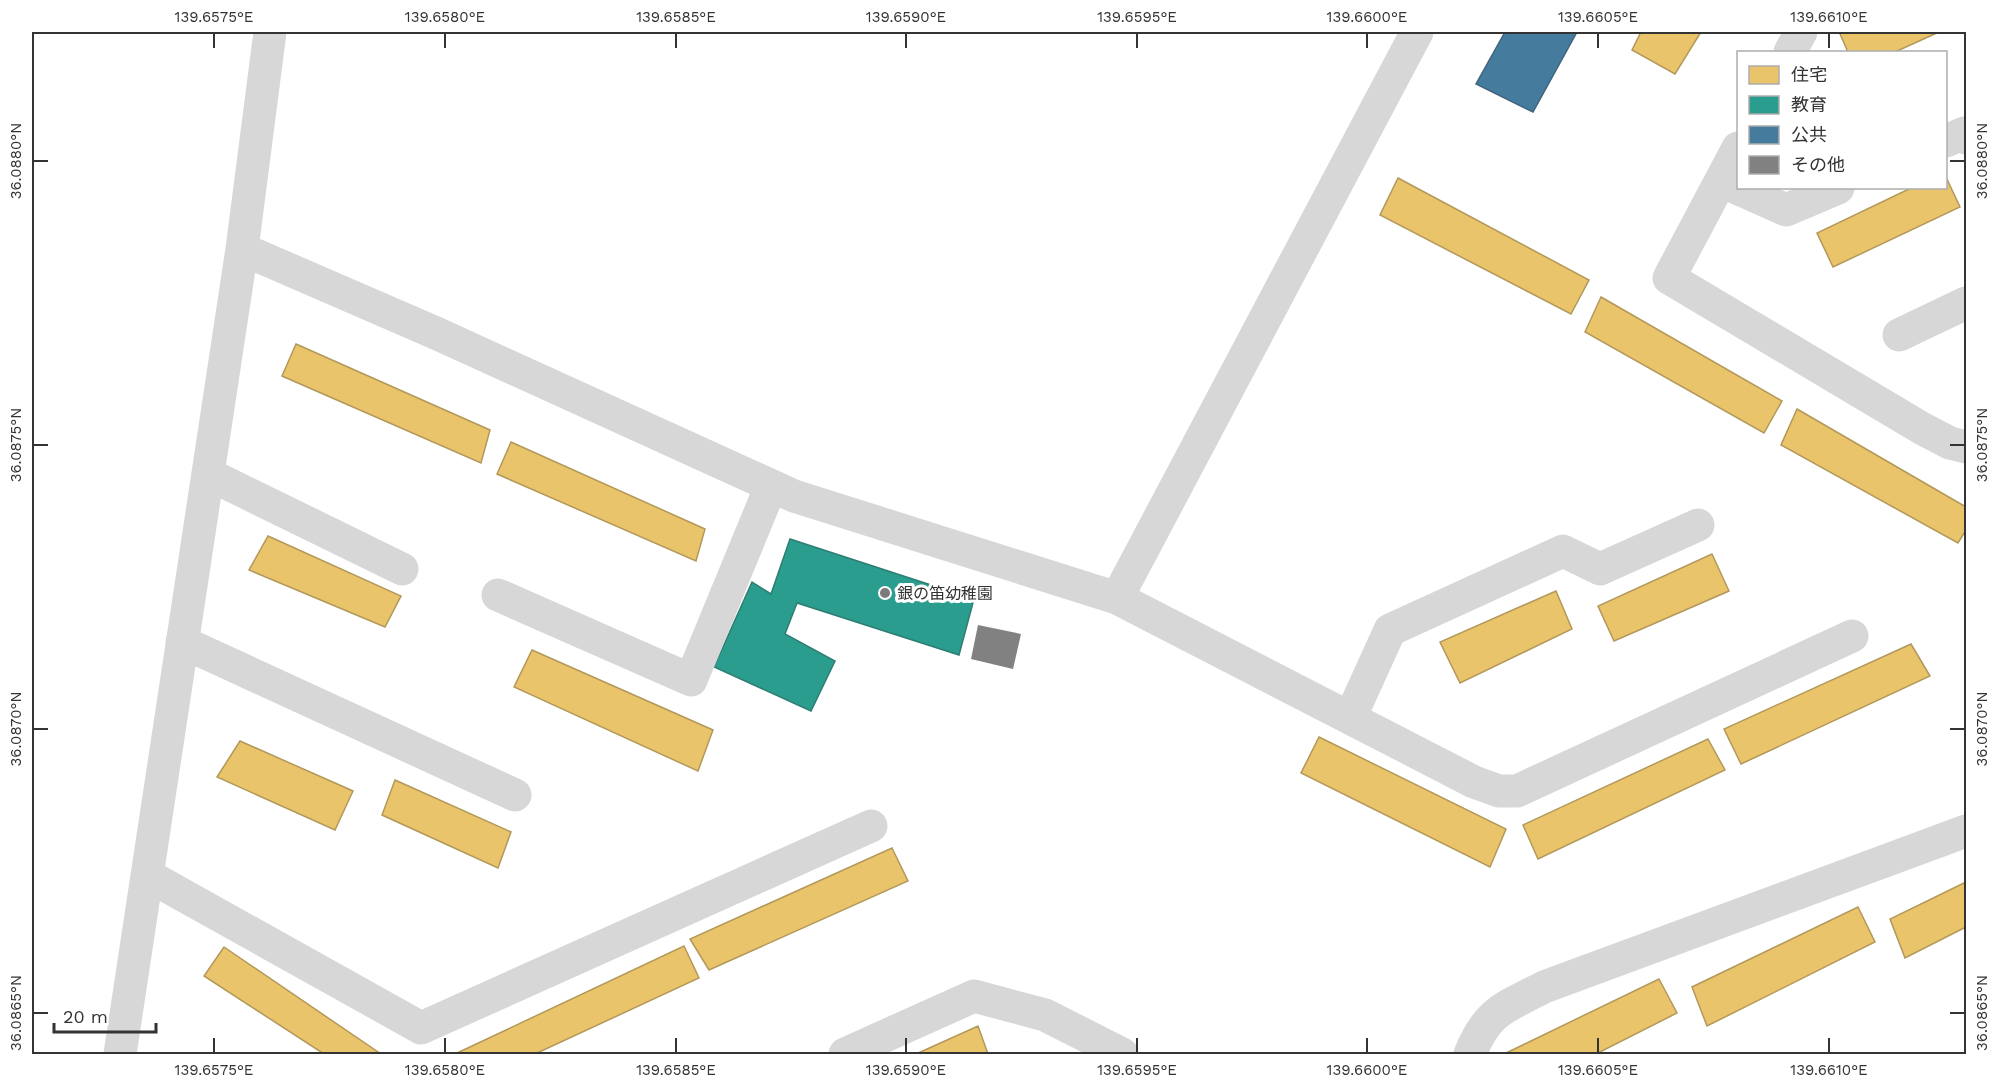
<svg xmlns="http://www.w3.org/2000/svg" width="1998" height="1086" font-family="'Work Sans','Noto Sans JP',sans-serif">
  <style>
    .homes { fill: #e9c46a; stroke: #b2985a; stroke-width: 1.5 }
    .schools { fill: #2a9d8f; stroke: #2d7d73; stroke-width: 1.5 }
    .public { fill: #457b9d; stroke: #40657d; stroke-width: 1.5 }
    .building { fill: #818181 }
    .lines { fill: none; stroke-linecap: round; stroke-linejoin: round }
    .minor { stroke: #d7d7d7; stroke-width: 33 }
    .ticks { fill: none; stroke: #333; stroke-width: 2 }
    .poi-dot { fill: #7a7a7a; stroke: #fff; stroke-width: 2 }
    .labels { text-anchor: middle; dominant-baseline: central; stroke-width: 6; stroke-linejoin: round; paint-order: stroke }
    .poi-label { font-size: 16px; fill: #333; stroke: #fff; text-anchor: start }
    .neatline { fill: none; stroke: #333; stroke-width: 2 }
    .ticks-label { font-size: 15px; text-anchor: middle; fill: #333 }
  </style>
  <rect width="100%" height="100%" fill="#fff"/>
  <!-- homes -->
  <path class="homes" d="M1641,32h60l-26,42 -43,-24z
    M1845,32h94l-44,20h-47l-8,-18z
    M1946,177l14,30 -127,60 -16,-34 94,-45h35z
    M1398,178l191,102 -18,34 -191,-99z
    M1601,297l181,104 -18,32 -179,-101z
    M296,344l194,86 -9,33 -199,-87z
    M1797,409l169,98v23l-8,13 -177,-98z
    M511,442l194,87 -9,32 -199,-87z
    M268,536l133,60 -16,31 -136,-57z
    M1712,554l17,37 -115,50 -16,-35z
    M1556,591l16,38 -112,54 -20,-41z
    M1911,644l19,32 -189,88 -17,-35z
    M532,650l181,80 -15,41 -184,-84z
    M1319,737l187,92 -16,38 -189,-94z
    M1708,739l17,31 -187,89 -15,-34z
    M240,741l113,50 -18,39 -118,-53z
    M395,780l116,52 -13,36 -116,-53z
    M892,848l16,33 -199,89 -19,-31z
    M1966,882v45l-61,31 -15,-39z
    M1858,907l17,35 -168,84 -15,-39z
    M684,946l15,32 -164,76h-80z
    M224,947l157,107h-57l-120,-78z
    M1659,979l18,34 -81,41h-92z
    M978,1026l10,28h-72z"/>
  <!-- schools -->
  <path class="schools" d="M790,539l184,60 -15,56 -162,-52 -12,31 50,27 -24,50 -97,-44 38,-85 19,12z"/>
  <!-- public -->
  <path class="public" d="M1505,32h72l-44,80 -57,-28z"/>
  <!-- building -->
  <path class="building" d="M978,625l43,9 -8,35 -42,-10z"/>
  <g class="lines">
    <!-- minor -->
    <path class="minor" d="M1790,52l11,-20
      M1946,141l18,-8 2,5
      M1738,148l-69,130 254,151 27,14 16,4
      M1721,181l65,29 52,-22
      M242,249l196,85 356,162 323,102 357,184 25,9h18l335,-155
      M1899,335l67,-32
      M208,474l194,95
      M498,595l193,85 80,-194
      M1117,598l300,-566
      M182,642l333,153
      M1350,718l40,-88 173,-79 37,18 98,-44
      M147,875l274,153 450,-202
      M120,1054l122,-805 28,-217
      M845,1054l129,-58 71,19 77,39
      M1470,1054c18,-44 34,-46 74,-67l422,-156"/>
  </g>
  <!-- ticks -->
  <path class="ticks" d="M214,33v15M445,33v15M676,33v15M906,33v15M1137,33v15M1367,33v15M1598,33v15M1829,33v15M33,161h15M1950,161h15M33,445h15M1950,445h15M33,729h15M1950,729h15M33,1013h15M1950,1013h15M214,1038v15M445,1038v15M676,1038v15M906,1038v15M1137,1038v15M1367,1038v15M1598,1038v15M1829,1038v15"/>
  <!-- markers -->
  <circle class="poi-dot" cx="885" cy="593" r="6"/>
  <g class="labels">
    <!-- poi labels -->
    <g class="poi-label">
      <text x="897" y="593">銀の笛幼稚園</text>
    </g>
  </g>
  <!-- border -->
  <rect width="1998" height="1086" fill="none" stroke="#ffffff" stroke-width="66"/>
  <!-- legend -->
  <rect x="1737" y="51" width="210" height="138" fill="#ffffff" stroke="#adadad" stroke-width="1.5"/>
  <rect x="1749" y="66" width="30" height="18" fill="#e9c46a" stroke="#adadad" stroke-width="1.5"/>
  <text x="1791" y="81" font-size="18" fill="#333333">住宅</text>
  <rect x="1749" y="96" width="30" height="18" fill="#2a9d8f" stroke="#adadad" stroke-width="1.5"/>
  <text x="1791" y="111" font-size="18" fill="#333333">教育</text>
  <rect x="1749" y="126" width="30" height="18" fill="#457b9d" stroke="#adadad" stroke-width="1.5"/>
  <text x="1791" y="141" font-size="18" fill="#333333">公共</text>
  <rect x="1749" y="156" width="30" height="18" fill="#818181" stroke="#adadad" stroke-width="1.5"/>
  <text x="1791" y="171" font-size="18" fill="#333333">その他</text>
  <!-- scale -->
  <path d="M54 1023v9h102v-9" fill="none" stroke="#333333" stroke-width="3"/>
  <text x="63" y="1023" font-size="18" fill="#333333" stroke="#ffffff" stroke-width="4.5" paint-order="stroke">20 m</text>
  <rect x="33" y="33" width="1932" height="1020" class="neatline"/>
  <g class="ticks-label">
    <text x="214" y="22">139.6575°E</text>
    <text x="445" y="22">139.6580°E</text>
    <text x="676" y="22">139.6585°E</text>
    <text x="906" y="22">139.6590°E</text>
    <text x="1137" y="22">139.6595°E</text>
    <text x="1367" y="22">139.6600°E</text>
    <text x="1598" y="22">139.6605°E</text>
    <text x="1829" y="22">139.6610°E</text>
    <text transform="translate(16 161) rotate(-90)" y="5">36.0880°N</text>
    <text transform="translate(1982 161) rotate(-90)" y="5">36.0880°N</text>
    <text transform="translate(16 445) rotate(-90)" y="5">36.0875°N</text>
    <text transform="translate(1982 445) rotate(-90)" y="5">36.0875°N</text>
    <text transform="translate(16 729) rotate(-90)" y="5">36.0870°N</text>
    <text transform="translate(1982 729) rotate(-90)" y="5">36.0870°N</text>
    <text transform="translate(16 1013) rotate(-90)" y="5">36.0865°N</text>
    <text transform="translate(1982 1013) rotate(-90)" y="5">36.0865°N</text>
    <text x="214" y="1075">139.6575°E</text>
    <text x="445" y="1075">139.6580°E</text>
    <text x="676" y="1075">139.6585°E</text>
    <text x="906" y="1075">139.6590°E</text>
    <text x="1137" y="1075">139.6595°E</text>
    <text x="1367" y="1075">139.6600°E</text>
    <text x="1598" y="1075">139.6605°E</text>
    <text x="1829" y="1075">139.6610°E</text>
  </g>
</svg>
